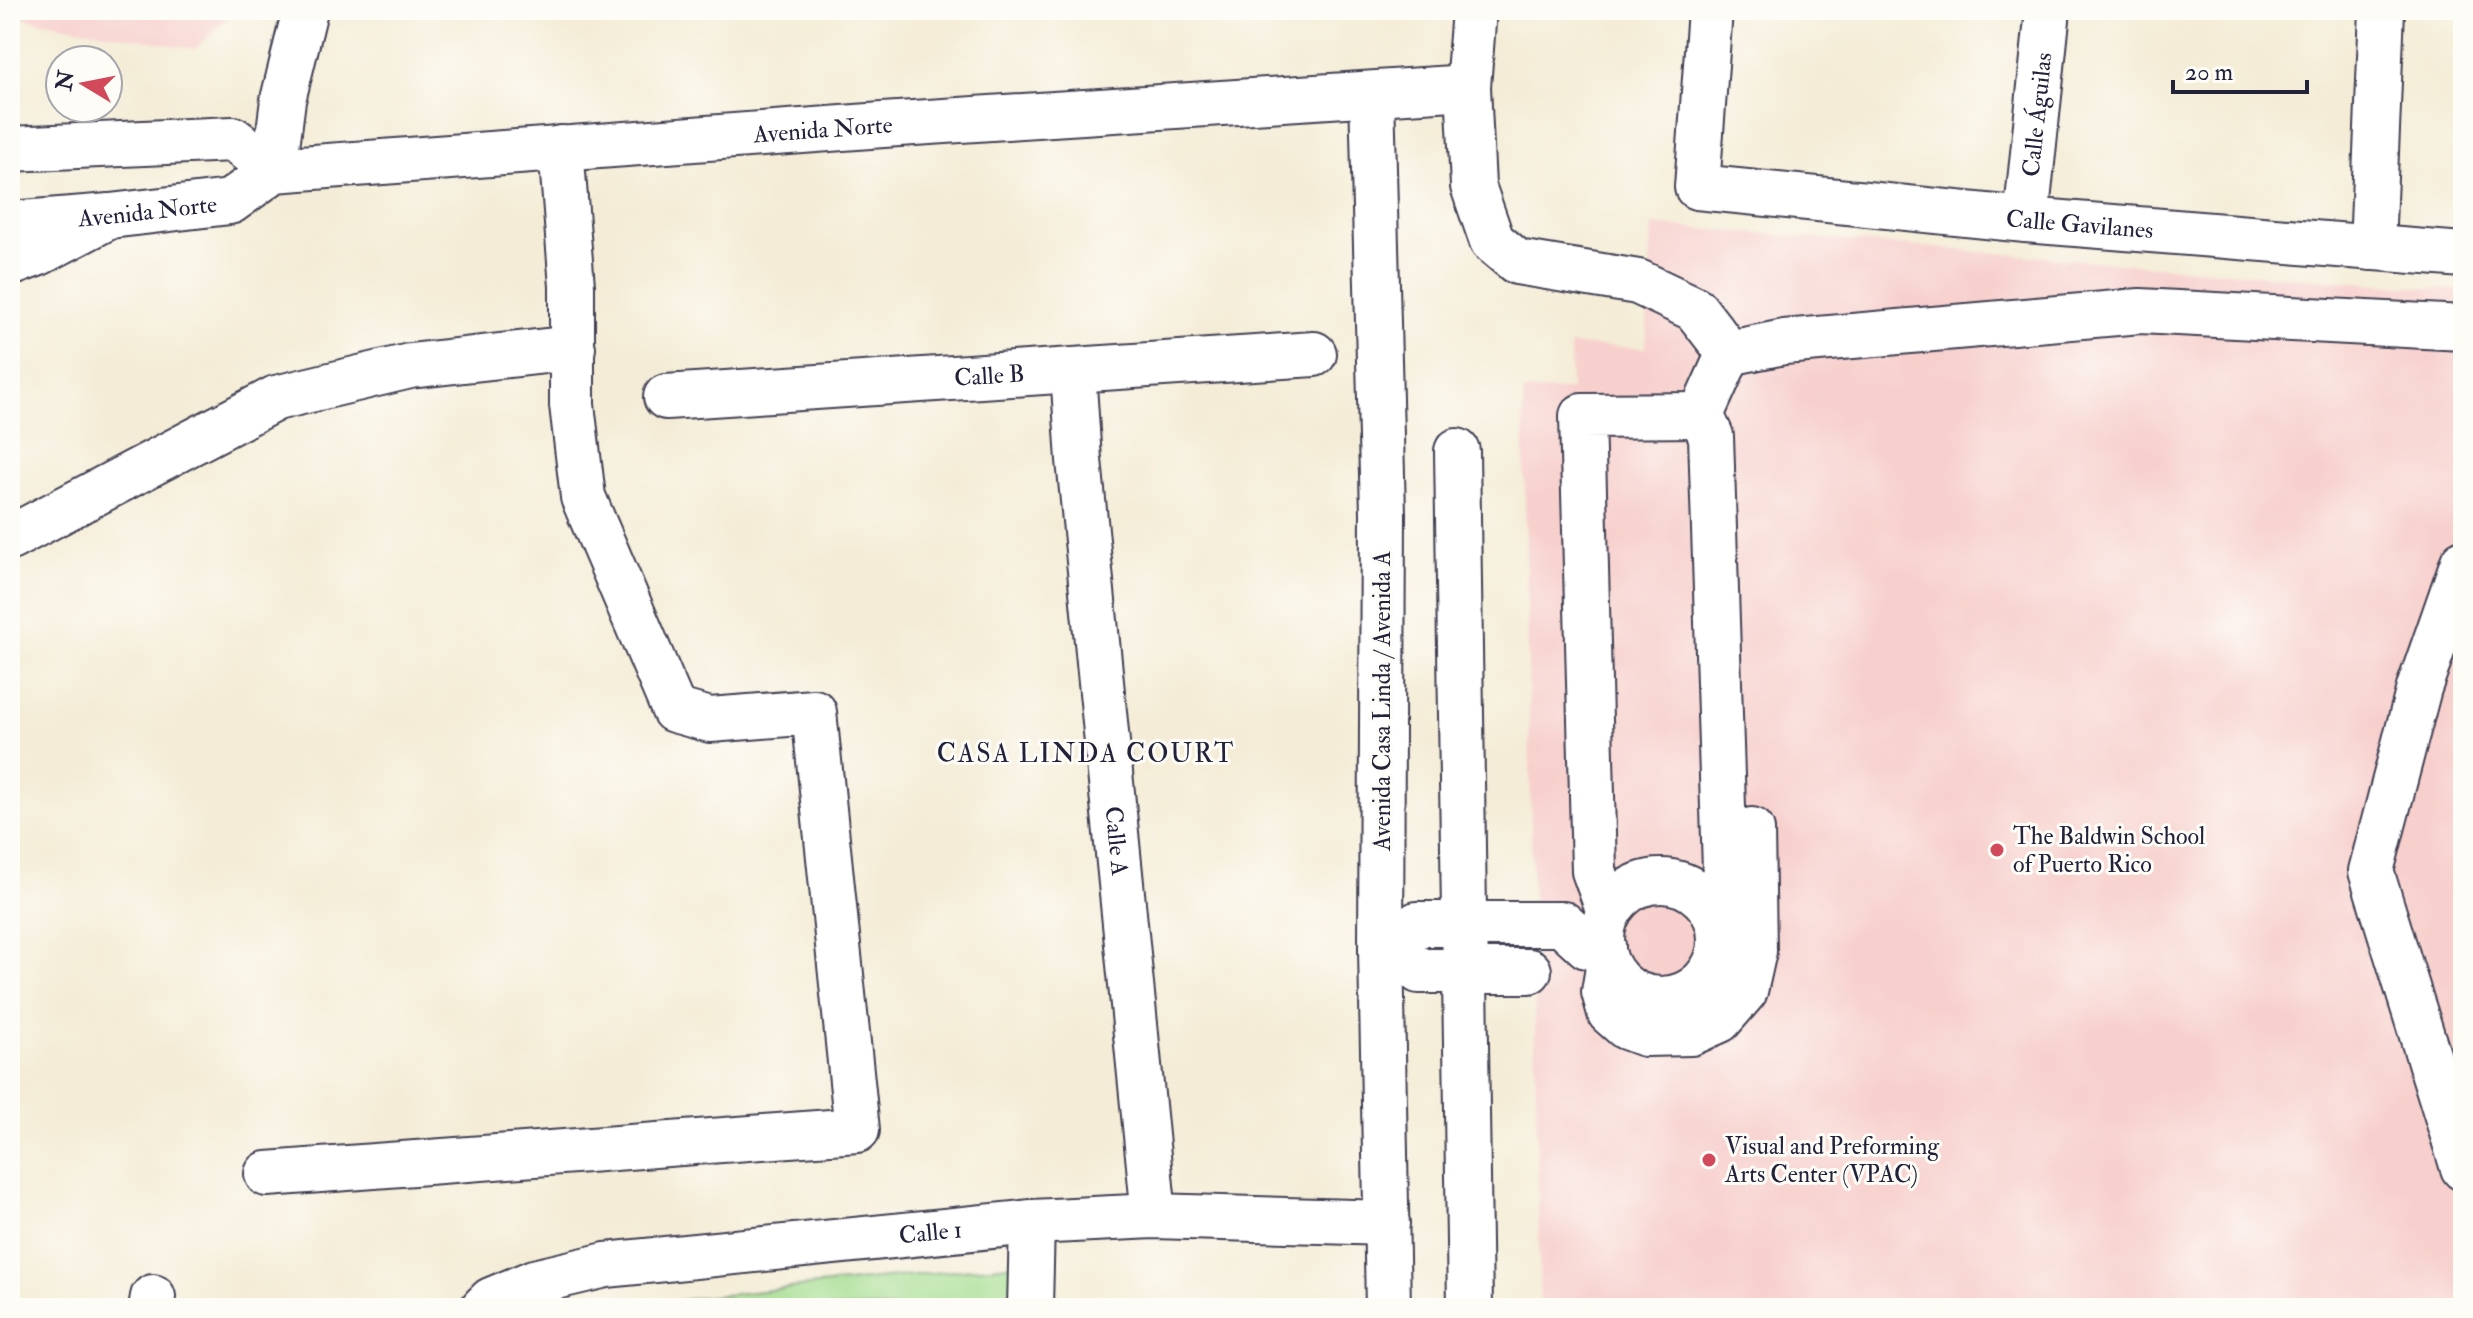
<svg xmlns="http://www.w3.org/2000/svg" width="2473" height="1318" font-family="'IM FELL Double Pica',serif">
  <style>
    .built { fill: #f7d0cd }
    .green { fill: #a4dd8f; stroke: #638065; stroke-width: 2 }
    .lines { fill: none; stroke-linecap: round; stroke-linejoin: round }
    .minor-casing { stroke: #424052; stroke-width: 48 }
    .highway-casing { stroke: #424052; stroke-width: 48 }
    .minor { stroke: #fff; stroke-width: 44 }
    .highway { stroke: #fff; stroke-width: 44 }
    .poi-dot { fill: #d1495b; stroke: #fdfcf7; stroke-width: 3 }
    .labels { text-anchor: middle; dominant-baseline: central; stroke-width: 6; stroke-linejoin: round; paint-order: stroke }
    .street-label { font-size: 24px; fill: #22223b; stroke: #fdfcf7 }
    .poi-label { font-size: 24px; fill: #22223b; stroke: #fdfcf7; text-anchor: start }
    .neighbourhood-label { font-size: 26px; letter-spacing: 2px; fill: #22223b; stroke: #fdfcf7 }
  </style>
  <rect width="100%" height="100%" fill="#fdfcf7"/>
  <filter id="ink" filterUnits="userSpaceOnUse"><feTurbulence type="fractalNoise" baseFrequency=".0125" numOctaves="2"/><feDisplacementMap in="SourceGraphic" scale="16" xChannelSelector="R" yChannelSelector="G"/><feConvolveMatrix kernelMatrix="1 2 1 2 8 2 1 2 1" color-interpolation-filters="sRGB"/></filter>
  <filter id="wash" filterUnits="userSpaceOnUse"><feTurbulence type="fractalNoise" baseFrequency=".006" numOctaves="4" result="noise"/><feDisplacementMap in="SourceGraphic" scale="32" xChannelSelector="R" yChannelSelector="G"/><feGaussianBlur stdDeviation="1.8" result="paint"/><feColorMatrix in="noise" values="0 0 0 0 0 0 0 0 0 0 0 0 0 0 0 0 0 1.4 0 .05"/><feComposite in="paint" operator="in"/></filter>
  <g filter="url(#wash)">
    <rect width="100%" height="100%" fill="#f4ecd6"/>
    <!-- built -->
    <path class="built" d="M10,10h225l-40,39 -185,-33z
      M1652,225l811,66v1017h-923l-17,-917 48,-1 -1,-45 76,3z"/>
    <!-- green -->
    <path class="green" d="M1047,1261v47h-410l59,-10z"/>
  </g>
  <g filter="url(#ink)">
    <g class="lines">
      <!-- minor casing -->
      <g class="minor-casing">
        <g id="minor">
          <path d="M1474,10l-6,77 5,99 19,55 25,21 121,20 57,27 34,44"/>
          <path id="s1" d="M1710,10l-13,177 329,33 437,35"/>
          <path d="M1372,94l11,419 -2,436 7,359"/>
          <path d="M10,149l223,-10 41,31"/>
          <path d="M274,170l9,-70 22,-90"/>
          <path id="s2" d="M2026,220l22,-210"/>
          <path id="s3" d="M10,224l100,-8 120,-14 44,-32 609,-45 585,-38"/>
          <path d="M2372,248l10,-238"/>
          <path id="s4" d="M1073,371l6,89 75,756"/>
          <path id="s5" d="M666,397l648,-43"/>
          <path d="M1457,451l13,857"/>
          <path d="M10,538l266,-140 134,-32 163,-18"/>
          <path d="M2463,562l-44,126 -48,183 92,297"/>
          <circle cx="1661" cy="940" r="59"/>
          <path d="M1609,912l-15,-41 -12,-455 119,-1"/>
          <path d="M1716,917l9,-48 -14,-433 -10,-21 28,-62 55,-11 356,-31 323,17"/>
          <path d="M1392,948l27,23h110"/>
          <path d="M1381,949l11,-1 25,-24h146l24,22h16"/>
          <path d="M1608,968l-4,24 6,21 16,14 19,7 46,-1 29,-13 25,-29 9,-40 -2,-121"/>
          <path d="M267,1174l590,-44 -43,-418 -104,8 -36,-10 -91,-213 -11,-92v-119l-11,-138"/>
          <path d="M151,1308l2,-11"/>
          <path id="s6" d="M483,1308l8,-8 43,-18 72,-17 426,-43 122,-6 233,7"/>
          <path d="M1030,1308l2,-86"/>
        </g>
      </g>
      <!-- highway casing -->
      <g class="highway-casing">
        <path id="highway" d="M10,264l29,-11 71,-37"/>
      </g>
      <!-- minor -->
      <use href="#minor" class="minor"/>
      <!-- highway -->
      <use href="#highway" class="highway"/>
    </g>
  </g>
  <!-- markers -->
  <g class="poi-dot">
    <circle cx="1997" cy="850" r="8"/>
    <circle cx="1709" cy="1160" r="8"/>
  </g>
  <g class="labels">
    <!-- street labels -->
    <g class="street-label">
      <text stroke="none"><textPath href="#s2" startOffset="106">Calle Águilas</textPath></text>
      <text stroke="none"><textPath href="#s3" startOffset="826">Avenida Norte</textPath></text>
      <text stroke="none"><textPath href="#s3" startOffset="138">Avenida Norte</textPath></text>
      <text stroke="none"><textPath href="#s1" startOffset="562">Calle Gavilanes</textPath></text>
      <text stroke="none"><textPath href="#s5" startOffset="324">Calle B</textPath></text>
      <text transform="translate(1382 701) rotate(-90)">Avenida Casa Linda / Avenida A</text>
      <text stroke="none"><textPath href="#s4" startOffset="472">Calle A</textPath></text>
      <text stroke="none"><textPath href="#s6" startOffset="458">Calle 1</textPath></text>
    </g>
    <!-- poi labels -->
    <g class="poi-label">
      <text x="2013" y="836">The Baldwin School<tspan x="2013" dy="28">of Puerto Rico</tspan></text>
      <text x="1725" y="1146">Visual and Preforming<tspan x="1725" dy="28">Arts Center (VPAC)</tspan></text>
    </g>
    <!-- neighbourhood labels -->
    <g class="neighbourhood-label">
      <text x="1086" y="754">CASA LINDA COURT</text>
    </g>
  </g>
  <!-- margin -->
  <rect width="2473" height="1318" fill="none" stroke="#fdfcf7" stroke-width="40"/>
  <!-- north arrow -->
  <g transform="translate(84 84) rotate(280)"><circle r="38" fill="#fdfcf7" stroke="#a5a5ac" stroke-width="2"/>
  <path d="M0-6L14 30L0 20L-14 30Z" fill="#d1495b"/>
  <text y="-12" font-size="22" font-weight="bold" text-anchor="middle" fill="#22223b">N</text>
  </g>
  <!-- scale -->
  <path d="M2173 80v12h134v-12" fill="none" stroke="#22223b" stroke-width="4"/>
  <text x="2185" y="80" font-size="24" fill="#22223b" stroke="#fdfcf7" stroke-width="6" paint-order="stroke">20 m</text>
</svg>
